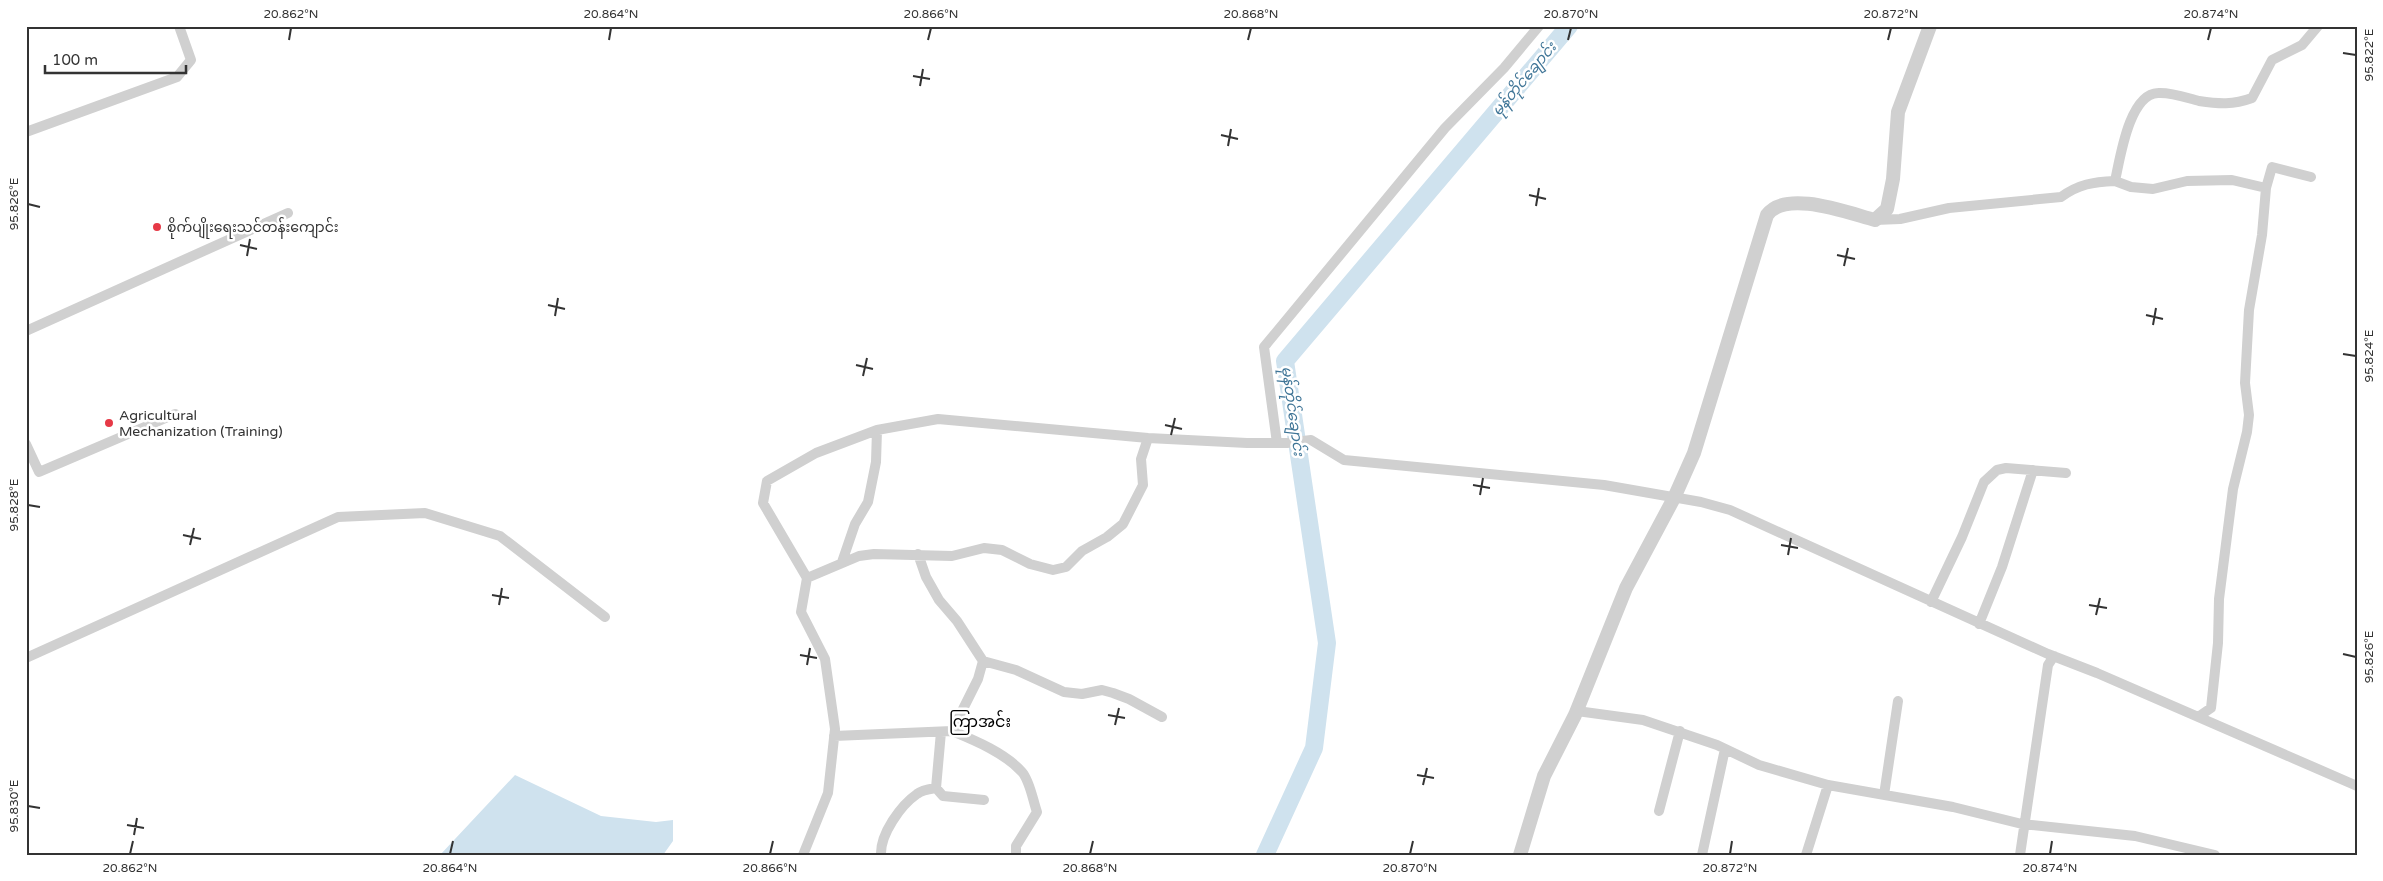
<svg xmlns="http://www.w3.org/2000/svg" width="2383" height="881" font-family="'Varela Round','Noto Sans Myanmar',sans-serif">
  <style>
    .water { fill: #cfe2ee }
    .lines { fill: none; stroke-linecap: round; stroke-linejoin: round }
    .river { stroke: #cfe2ee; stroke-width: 18 }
    .minor { stroke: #d0d0d0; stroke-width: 10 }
    .tertiary { stroke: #d0d0d0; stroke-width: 14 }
    .ticks { fill: none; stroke: #333; stroke-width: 2 }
    .poi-dot { fill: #e63946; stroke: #fff; stroke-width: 2 }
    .labels { text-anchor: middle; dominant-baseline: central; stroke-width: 5; stroke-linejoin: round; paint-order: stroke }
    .poi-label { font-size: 14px; fill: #333; stroke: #fff; text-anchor: start }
    .water-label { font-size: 15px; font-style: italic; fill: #3f7597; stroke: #fff }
    .quarter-label { font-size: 16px; fill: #000; stroke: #fff }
    .neatline { fill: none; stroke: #333; stroke-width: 2 }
    .ticks-label { font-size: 12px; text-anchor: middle; fill: #333 }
  </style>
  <rect width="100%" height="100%" fill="#fff"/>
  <!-- water -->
  <path class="water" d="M515,775l86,41 55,6 17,-2v21l-10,14h-223z"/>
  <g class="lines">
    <!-- river -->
    <path class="river" d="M1265,855l49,-107 13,-105 -42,-282 284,-335"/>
    <!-- minor -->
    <path class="minor" d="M26,132l151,-55 14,-17 -12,-34
      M2115,181l16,6 22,2 34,-8 45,-1 34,8 6,-21 39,10
      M1875,220l25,-1 49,-11 112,-11c18,-13 32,-15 54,-16 5,-22 14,-87 43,-88 13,-1 29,5 41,8 20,3 34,4 53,-3l20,-38 30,-15 16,-19
      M26,331l262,-118
      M1277,443l-13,-96 181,-219 59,-60 35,-42
      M26,444l13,28 136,-58
      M842,562l13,-38 13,-22 8,-40 1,-32
      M807,578l52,-22 15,-2 78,2 32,-8 18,2 28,14 23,6 13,-3 16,-16 25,-14 16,-13 20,-39 -2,-26 7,-21
      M1931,602l31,-65 22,-55 13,-12 9,-2 60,5
      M1979,624l23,-57 31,-97
      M26,658l312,-141 87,-4 75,23 105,81
      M983,661l33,9 48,22 18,2 20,-4 11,3 16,6 33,18
      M1577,711l66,9 74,25 42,20 69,20 125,22 69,17 113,12 80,19
      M2198,717l13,-9 7,-65 1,-44 14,-110 14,-57 2,-17 -4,-32 4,-73 13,-75 4,-47
      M952,731c24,10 53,22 70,41 8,9 11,29 15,40l-21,34v9
      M834,736l118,-5 26,-52 5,-18 -26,-40 -18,-21 -13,-23 -8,-23
      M936,788l7,8 41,4
      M1884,795l14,-94
      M1659,811l21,-80
      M803,855l25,-62 7,-64 -10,-70 -24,-47 6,-34 -44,-75 4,-22 49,-28 61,-23 61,-11 210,19 99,5h40l24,-3 33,20 260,25 97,17 29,8 318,144 49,19 260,113
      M881,855c-1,-21 20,-50 36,-61 5,-4 13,-5 19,-6l5,-56
      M1702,855l23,-106
      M1806,855l22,-70
      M2020,855l28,-190 6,-9"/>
    <!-- tertiary -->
    <path class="tertiary" d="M1520,855l24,-79 31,-61 51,-127 48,-90 20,-45 73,-238c19,-26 81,-2 108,5l12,-11 6,-30 5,-67 32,-86"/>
  </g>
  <!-- ticks -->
  <path class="ticks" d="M289,40l2,-12M609,40l2,-12M928,40l3,-12M1248,40l3,-12M1568,40l3,-12M1888,40l3,-12M2208,40l3,-12M2343,53l13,2M913,76l17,3M920,86l3,-17M1221,135l17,4M1228,146l3,-17M1529,195l17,4M28,204l12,3M1536,206l3,-18M240,245l17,4M1837,255l18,4M247,256l3,-17M1844,266l4,-18M548,305l17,4M2146,315l17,4M555,316l3,-18M2153,325l3,-17M2343,354l13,2M856,365l17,4M863,376l4,-18M1165,425l17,4M1171,435l4,-17M1473,485l17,3M1480,495l3,-17M28,505l12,2M183,535l18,4M190,545l4,-17M1781,545l17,3M1788,555l3,-17M492,595l17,3M499,605l3,-17M2089,605l18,3M2096,615l4,-17M2343,654l13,3M800,655l17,3M807,665l3,-17M1108,715l17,3M1115,725l4,-17M1417,775l17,3M1423,785l4,-17M28,806l12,2M127,825l17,3M134,835l3,-17M130,854l3,-13M450,854l3,-13M770,854l3,-13M1090,854l3,-13M1410,854l3,-13M1730,854l2,-13M2050,854l2,-13"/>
  <!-- markers -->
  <g class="poi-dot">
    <circle cx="157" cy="227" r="5"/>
    <circle cx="109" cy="423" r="5"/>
  </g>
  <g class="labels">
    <!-- poi labels -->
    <g class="poi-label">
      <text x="167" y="227">စိုက်ပျိုးရေးသင်တန်းကျောင်း</text>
      <text x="119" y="415">Agricultural<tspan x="119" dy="16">Mechanization (Training)</tspan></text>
    </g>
    <!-- water labels -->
    <g class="water-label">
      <text transform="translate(1524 79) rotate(-50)">မုန်တိုင်ချောင်း</text>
      <text transform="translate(1293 411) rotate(82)">မုန်တိုင်ချောင်း</text>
    </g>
    <!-- quarter labels -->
    <g class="quarter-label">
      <text x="980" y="722">ကြာအင်း</text>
    </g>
  </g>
  <!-- border -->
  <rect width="2383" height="881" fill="none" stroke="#ffffff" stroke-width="55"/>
  <!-- scale -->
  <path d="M45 65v8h141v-8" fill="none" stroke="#333333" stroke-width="2.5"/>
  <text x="52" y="65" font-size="15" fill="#333333" stroke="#ffffff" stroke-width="4" paint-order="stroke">100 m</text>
  <rect x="28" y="28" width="2328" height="826" class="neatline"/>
  <g class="ticks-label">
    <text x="291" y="18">20.862°N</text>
    <text x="611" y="18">20.864°N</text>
    <text x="931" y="18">20.866°N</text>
    <text x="1251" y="18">20.868°N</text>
    <text x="1571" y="18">20.870°N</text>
    <text x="1891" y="18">20.872°N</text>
    <text x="2211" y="18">20.874°N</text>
    <text transform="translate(2369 55) rotate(-90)" y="4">95.822°E</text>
    <text transform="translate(14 204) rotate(-90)" y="4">95.826°E</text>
    <text transform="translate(2369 356) rotate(-90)" y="4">95.824°E</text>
    <text transform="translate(14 505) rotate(-90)" y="4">95.828°E</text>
    <text transform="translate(2369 657) rotate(-90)" y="4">95.826°E</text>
    <text transform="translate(14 806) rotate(-90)" y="4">95.830°E</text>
    <text x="130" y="872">20.862°N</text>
    <text x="450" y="872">20.864°N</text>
    <text x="770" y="872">20.866°N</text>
    <text x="1090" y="872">20.868°N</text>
    <text x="1410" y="872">20.870°N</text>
    <text x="1730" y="872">20.872°N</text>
    <text x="2050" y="872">20.874°N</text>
  </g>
</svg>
